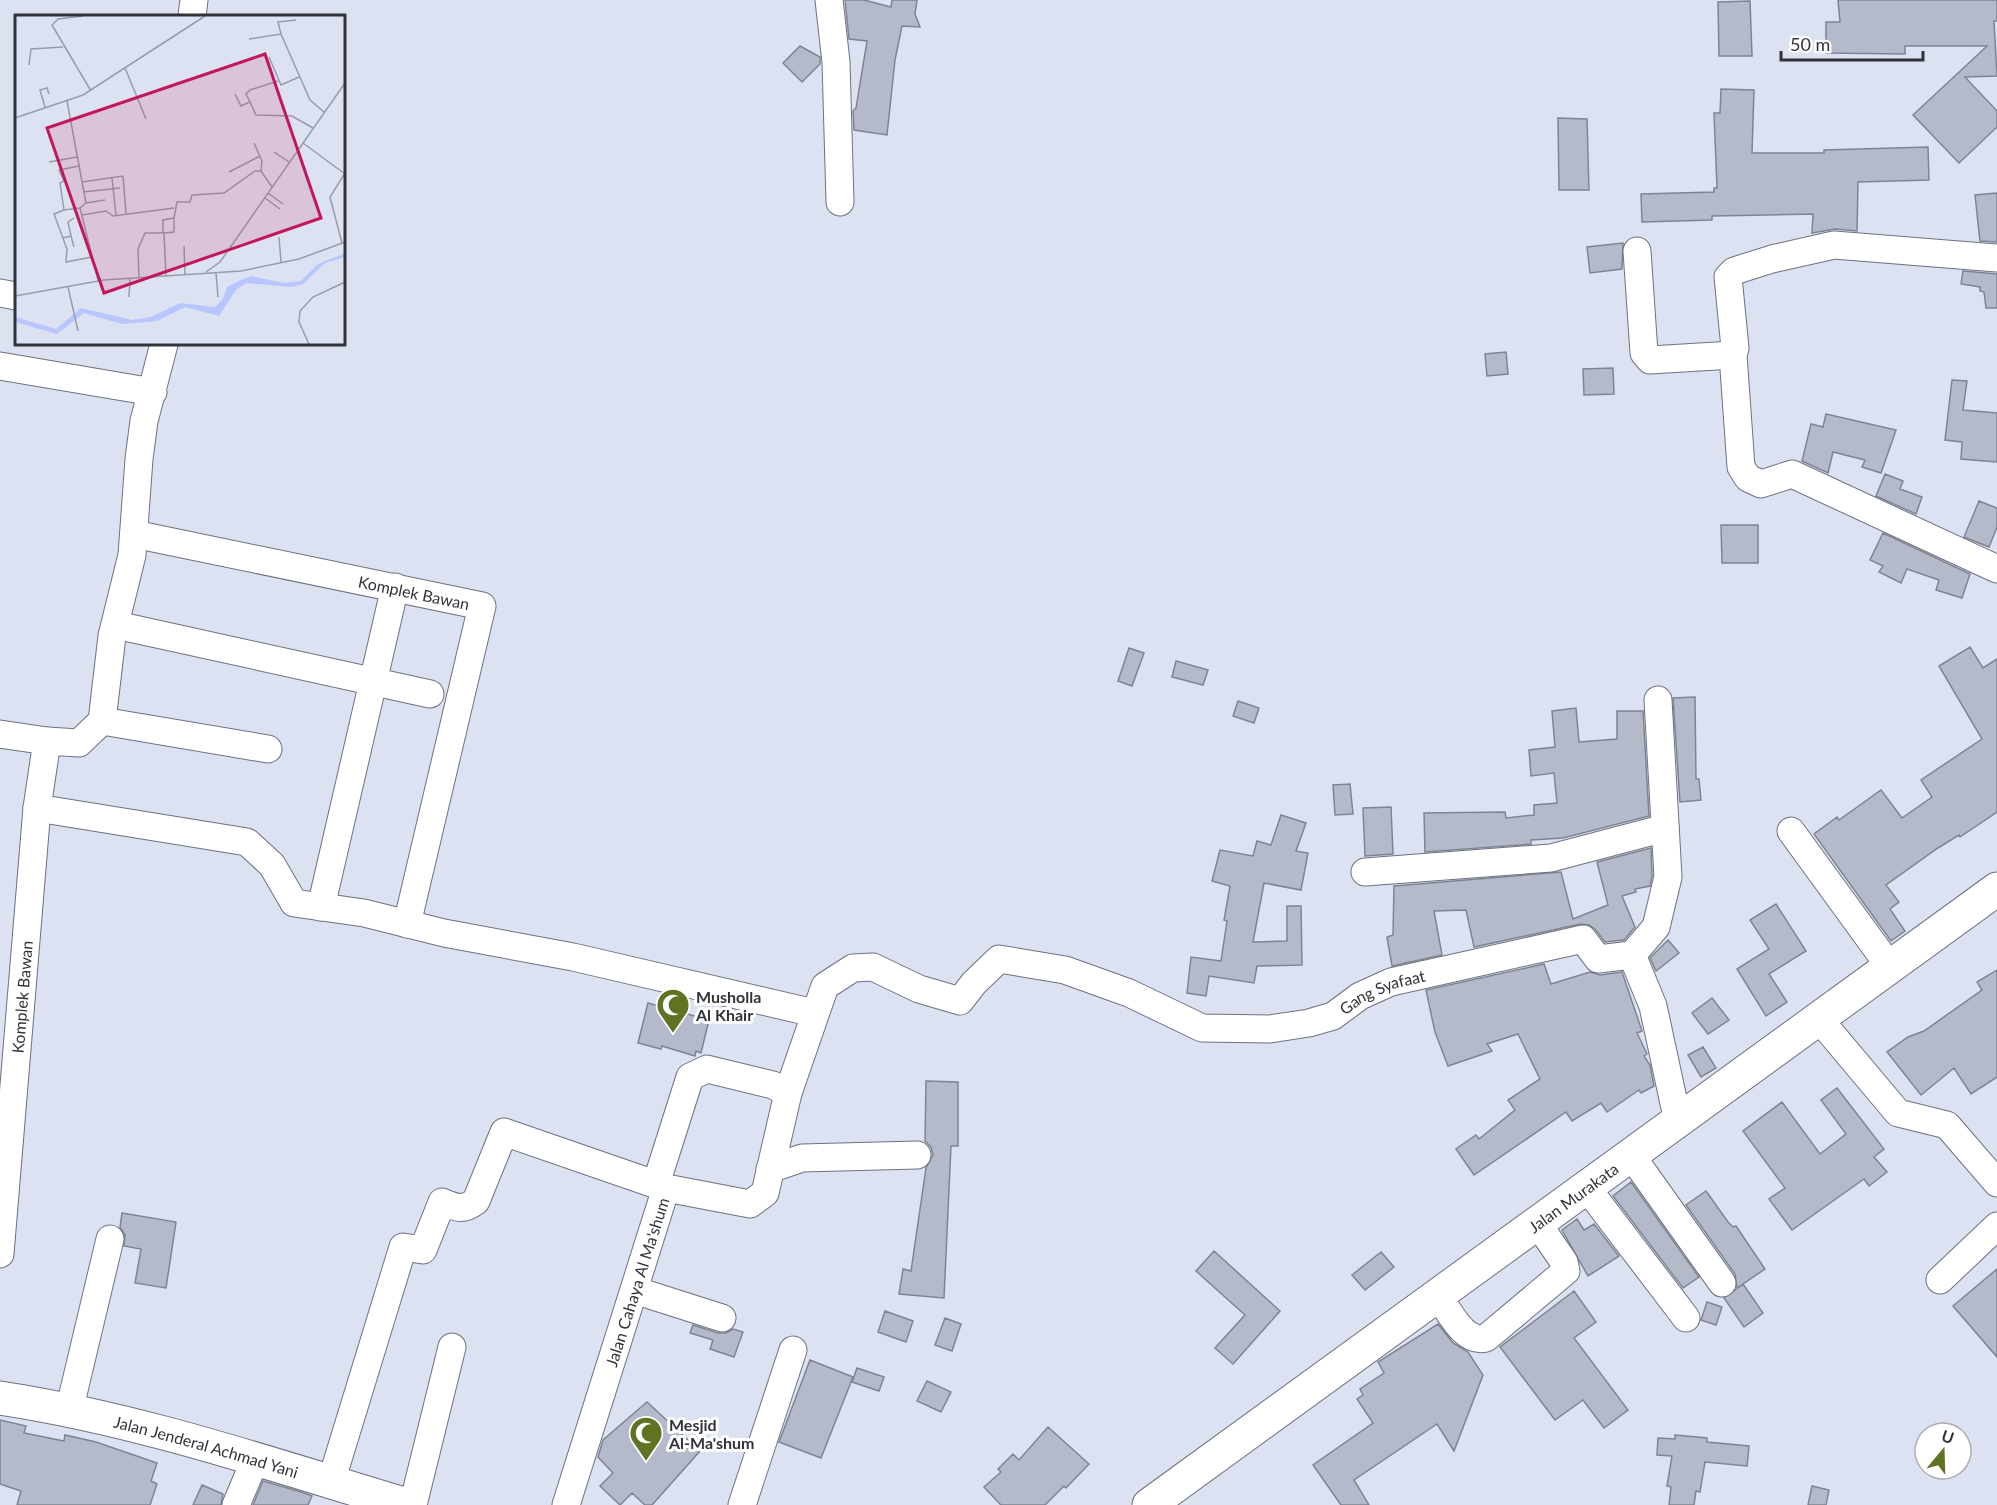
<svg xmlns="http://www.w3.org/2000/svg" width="1997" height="1505" font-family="Lato,sans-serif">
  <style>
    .building { fill: #b5bacb; stroke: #7f8493; stroke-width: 1.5 }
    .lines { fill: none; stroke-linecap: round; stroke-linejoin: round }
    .minor-casing { stroke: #6d7180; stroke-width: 29 }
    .major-casing { stroke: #6d7180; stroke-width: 35 }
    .minor { stroke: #fff; stroke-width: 27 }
    .major { stroke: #fff; stroke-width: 33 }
    .labels { text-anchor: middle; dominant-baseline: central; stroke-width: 6; stroke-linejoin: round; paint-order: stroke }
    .street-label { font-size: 16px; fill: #31333a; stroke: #fff }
    .poi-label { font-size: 16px; font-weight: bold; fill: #31333a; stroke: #fff; text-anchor: start }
    .inset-road { fill: none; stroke: #989ca9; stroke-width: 1.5 }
    .view { fill: #c2185b; fill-opacity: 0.15; stroke: #c2185b; stroke-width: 3 }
    .inset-edge { fill: none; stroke: #31333a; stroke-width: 3 }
  </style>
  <rect width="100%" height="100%" fill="#dde2f3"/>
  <!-- building -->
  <path class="building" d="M845,0h19l27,7 1,-7h25l-2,14 5,13 -18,-1 -7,34 -8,75 -33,-5 -1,-19 3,-3 11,-67 -18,-2z
    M1838,0h159v21h-3l3,55 -32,1 32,34v16l-38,36 -46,-48 74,-69h-82v8l-79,-1v-31h14z
    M1750,1l2,55h-33l-1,-54z
    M800,46l20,11v7l-18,18 -19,-19z
    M1721,89l33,1 -2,63h72v-3l104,-3 1,33 -71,2 -1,49 -22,-2 -23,4 1,-19 -101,2v4l-70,2 -1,-28 73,-2v-4h3l-3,-75h6z
    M1558,118l29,1 2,71h-30z
    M1997,193v49l-17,-1 -5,-46z
    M1623,243l-1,26 -32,4 -3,-26z
    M1963,271l34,3v34h-11l-2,-16 -4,-1v-4l-19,-3z
    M1506,352l2,22 -21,2 -2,-22z
    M1613,368l1,26 -30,1 -1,-26z
    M1952,380l15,1 -4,29 34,3v49l-36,-3 1,-17 -17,-2z
    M1826,414l70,16 -15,43 -19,-6 3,-7 -32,-8 -5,21 -26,-12 9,-37 12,3z
    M1885,474l18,7 -3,8 22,8 -6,17 -40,-18z
    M1979,501l18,7v19l-8,20 -25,-10z
    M1721,525h37v38h-36z
    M1883,533l87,41 -8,24 -26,-8 3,-10 -32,-11 -6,14 -22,-11 4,-6 -13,-6z
    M1970,647l13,21 14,-9v153l-37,25 -1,-2 -21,13 -52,37 13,17 -9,7 15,22 -14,10 -77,-107 23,-17 2,3 42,-30 21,28 30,-21 -11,-17 61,-41 -43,-73z
    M1129,648l15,5 -12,33 -14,-5z
    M1176,661l32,9 -5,15 -31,-8z
    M1695,697l1,82h3l2,21 -21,2 -7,-104z
    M1238,701l21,7 -5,15 -21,-7z
    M1576,708l3,34 38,-3v-28h26l6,105 -86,22 -32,2v4l-106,8 -1,-39 81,-1 1,6 28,-3v-10l23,-2 -3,-30 -23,3 -2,-26 26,-3 -3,-36z
    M1350,784l3,30 -18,1 -2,-30z
    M1391,807l2,47 -28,2 -2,-48z
    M1281,815l25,8 -10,28 12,2 -7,37 -37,-7 -11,59 34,-1v-35h14l1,59 -45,1 -3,17 -45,-7 -3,20 -19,-3 4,-36 30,4 6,-40 -3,-1 6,-34 -18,-5 8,-31 33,6 4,-15 14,4z
    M1651,848l1,28 -2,10 -15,3 1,3 -14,4 13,31 -11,13 -19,2 -10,-13 -6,-4 -9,-1 -106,23 -8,-37 -32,1 8,44 -50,11 -5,-29 6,-2 1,-49 167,-14 12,47 35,-14 -11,-43z
    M1776,904l30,47 -37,23 18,28 -21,14 -29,-47 32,-20 -19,-29z
    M1668,940l11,13 -23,18 -6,-13z
    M1544,964l7,20 39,-12 10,3 22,-3 20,59 -5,2 10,21 -3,2 6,9 4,21 -13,7 -2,-3 -32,22 -6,-9 -29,18 -6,-9 -92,63 -18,-26 20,-14 3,4 36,-29 -7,-10 32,-21 -22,-45 -31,10 5,7 -44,15 -13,-34 -9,-42z
    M1997,970v107l-26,17 -17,-26 -33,27 -34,-43 21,-15 16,-6 58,-41 -5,-8z
    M1712,998l17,22 -21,14 -16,-21z
    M648,1003l61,17 -8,33 -5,-2 -1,5 -33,-10 -1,3 -23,-6z
    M1703,1047l13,21 -15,9 -13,-22z
    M926,1081l32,1v64h-7l-7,152 -45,-4 4,-25 8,2 15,-103 7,-13 -2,-8 -6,-6z
    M1837,1088l47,61 -10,8 13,15 -18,14 -5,-7 -72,51 -23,-31 16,-11 -42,-57 39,-29 38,52 26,-20 -25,-34z
    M1631,1182l68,95 -16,11 -70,-92z
    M1706,1191l22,31 5,5 3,-1 29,43 -28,19 -2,-14 -49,-69z
    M122,1213l54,9 -10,66 -31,-5 6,-34 -17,-3 1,-11 -5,-8z
    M1577,1219l7,11 10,-6 25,32 -31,20 -26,-46z
    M1214,1251l66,60 -47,53 -18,-16 30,-33 -49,-44z
    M1381,1252l13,15 -29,23 -13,-15z
    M1997,1269v88l-44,-51z
    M1743,1284l20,29 -19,14 -20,-29z
    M1574,1291l22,31 -22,16 54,72 -24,18 -21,-28 -28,20 -55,-73z
    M1707,1302l15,5 -6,18 -15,-5z
    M885,1311l28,10 -7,21 -28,-10z
    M945,1318l16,6 -9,27 -17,-6z
    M1438,1324l15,19 15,9 15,23 -29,76 -17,-27 -83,56 15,25h-28l-28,-40 60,-42 -16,-24 6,-4 -3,-6 24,-16 -6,-11z
    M693,1325l25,8h8l7,-4 10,3 -9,25 -24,-8 3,-9 -23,-7z
    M810,1360l43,17 -32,81 -42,-16z
    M857,1368l27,9 -5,14 -27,-9z
    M927,1381l24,11 -10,20 -24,-11z
    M647,1402l53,49 -48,54h-7l-13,-12 -12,12 -20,-19 13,-13 -15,-16 5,-17z
    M0,1420l26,6 -2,7 40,8 1,-6 31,7 61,21 -6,18 6,3 -7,21h-133l4,-14 -21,-7z
    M1048,1427l41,37 -23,24 -2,-2 -19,19h-44l-17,-18 17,-15 -3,-3 15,-15 6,6z
    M1675,1435l32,3v4l42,4 -2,20 -42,-4 -5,30 -4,-1 -2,14h-25l2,-18 -4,-1 5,-30 -15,-1 1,-17 17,1z
    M263,1481l38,11 11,4 -4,9h-55z
    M202,1485l21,9 -2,11h-28z
    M1812,1486l17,4 -3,15h-18z"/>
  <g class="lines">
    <!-- minor casing -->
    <g class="minor-casing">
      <g id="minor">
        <path d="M829,0l7,62 4,140"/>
        <path d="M192,16l2,-16"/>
        <path d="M1637,251l7,102 6,7 83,-5 2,-7 -7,-71 6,-6 38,-12 62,-14 163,13"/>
        <path d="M0,293l16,3"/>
        <path d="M1733,355l8,112 7,11 13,6 31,-10 205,95"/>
        <path d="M0,366l153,26"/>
        <path id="s1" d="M134,534l348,72 -75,318"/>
        <path d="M116,625l314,69"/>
        <path d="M102,721l166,28"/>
        <path d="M0,734l47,7"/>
        <path d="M37,808l210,34 25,23 22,38 70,10 80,20 129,24 241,56"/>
        <path d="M1791,831l99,136"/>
        <path d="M1365,872l186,-14 114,-30"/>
        <path d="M321,907l74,-320"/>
        <path d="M1632,955l24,-28 12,-50 -10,-177"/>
        <path d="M1819,1019l79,94 49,12 50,58"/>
        <path id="s2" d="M788,1093l37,-107 28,-18 20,-1 46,22 41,12 14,-18 25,-24 66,11 64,23 73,35 68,1 39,-6 24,-7 27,-20 31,-14 192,-43 15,20 34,-4 21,51 25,116"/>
        <path d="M1631,1155l91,128"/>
        <path d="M770,1169l32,-11 115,-3"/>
        <path d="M1587,1188l99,130"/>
        <path id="s3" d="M0,1254l37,-446 10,-67 32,2 23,-22 10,-85 20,-81 7,-96 5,-38 20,-77"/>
        <path d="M1940,1280l57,-54"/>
        <path d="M634,1290l88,28"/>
        <path d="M1438,1296c12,16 26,48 48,42l80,-67 -2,-9 -26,-38"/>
        <path d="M69,1411l41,-172"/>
        <path d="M331,1482l72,-235 20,3 19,-48c15,6 21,9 34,-1l28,-69 162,56 84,16 15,-11 23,-100 -15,-8 -66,-16 -17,8 -34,107"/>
        <path d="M236,1505l19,-45"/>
        <path d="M413,1505l39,-158"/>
        <path id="s4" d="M566,1505l100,-317"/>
        <path d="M742,1505l51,-155"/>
      </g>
    </g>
    <!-- major casing -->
    <g class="major-casing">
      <g id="major">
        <path id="s5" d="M0,1398c139,21 273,67 407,107"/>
        <path id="s6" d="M1149,1505l848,-616"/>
      </g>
    </g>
    <!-- minor -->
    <use href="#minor" class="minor"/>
    <!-- major -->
    <use href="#major" class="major"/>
  </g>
  <!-- icons -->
  <defs>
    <g id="mosque-pin" transform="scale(1.725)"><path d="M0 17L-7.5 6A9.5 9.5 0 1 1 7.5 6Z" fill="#607323" stroke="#fff"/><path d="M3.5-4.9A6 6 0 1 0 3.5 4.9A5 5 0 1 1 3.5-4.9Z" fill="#fff"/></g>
  </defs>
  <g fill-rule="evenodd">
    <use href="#mosque-pin" x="673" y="1005"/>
    <use href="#mosque-pin" x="646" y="1433"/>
  </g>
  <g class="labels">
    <!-- street labels -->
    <g class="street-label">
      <text stroke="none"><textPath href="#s1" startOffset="286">Komplek Bawan</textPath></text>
      <text stroke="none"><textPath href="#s2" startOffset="722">Gang Syafaat</textPath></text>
      <text stroke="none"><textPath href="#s3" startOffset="258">Komplek Bawan</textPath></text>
      <text stroke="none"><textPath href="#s6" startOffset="524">Jalan Murakata</textPath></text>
      <text stroke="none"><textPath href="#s4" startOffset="234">Jalan Cahaya Al Ma'shum</textPath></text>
      <text stroke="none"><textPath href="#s5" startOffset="212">Jalan Jenderal Achmad Yani</textPath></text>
    </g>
    <!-- poi labels -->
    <g class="poi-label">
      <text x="696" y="996">Musholla<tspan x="696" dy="18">Al Khair</tspan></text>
      <text x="669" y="1424">Mesjid<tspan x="669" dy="18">Al-Ma'shum</tspan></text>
    </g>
  </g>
  <!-- overview -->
  <g transform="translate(15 15)">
    <rect width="330" height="330" fill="#dde2f3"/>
    <path d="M330,238v4l-20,6 -22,21 -12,3 -45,-4 -10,7 -17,26 -34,-9 -28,14 -35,3 -38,-11 -27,21 -42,-12v-5l41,12 25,-21 51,12 19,-3 29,-14 35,4 8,-8 4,-12 16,-8 8,-3 33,7 17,-2 17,-17z" fill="#b7c6fe"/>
    <path class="inset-road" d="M68,1l-25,3 -6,6 39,66M281,5l-18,2 3,12 29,66 14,12M234,24l32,-5M254,42l12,28 18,-8M14,50l2,-16 32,-2M110,53l21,51M220,79l6,12 9,-4 -4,-8 4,-4 28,-9M52,86l19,102 -6,5 18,72M235,87l6,13 36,1 21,12M30,92l-5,-17 7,-2 2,6M0,103l68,-23 122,-79M239,128l8,18 -1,10M288,128l42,31M259,137l15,10M34,147l28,-5M64,151l-20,4 5,11 -4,2 4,27 16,-2M214,157l31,-16M97,163l4,37M67,167l41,-6 3,38M68,177l37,-4M253,178l15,11M250,183l15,11M71,188l19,-3M49,195l-10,4 13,35 -1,13 26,-5M67,200l24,-4 7,5 61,-8M159,203l3,-16h13l2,-7 32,-2 31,-22h6l11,16M149,218l2,43M56,221l-3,-14 6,-4M264,222l2,25M48,223l8,-2 3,11M327,228l-12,-46 15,-24M169,231l1,29M191,257l14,-10 125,-179M201,258l2,24M124,263l-1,-29 7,-16h19l10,-1v-14l-11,2v13M53,272l10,44M0,281l89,-16 137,-9 58,-12 46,-17M114,282l1,-18M294,329l-10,-22 1,-11 13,-14 32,-15"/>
    <path class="view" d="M250,39l56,164 -217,75 -57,-165z"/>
    <rect width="330" height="330" class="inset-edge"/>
  </g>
  <!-- north arrow -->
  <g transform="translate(1943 1451) rotate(19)"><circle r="28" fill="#ffffff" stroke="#adadb0" stroke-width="1.5"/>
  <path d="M0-4.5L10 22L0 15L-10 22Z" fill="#607323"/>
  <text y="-9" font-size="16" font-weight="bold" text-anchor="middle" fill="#31333a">U</text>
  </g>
  <!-- scale -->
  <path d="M1781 51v9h142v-9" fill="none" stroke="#31333a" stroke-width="3"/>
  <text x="1790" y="51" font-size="18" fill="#31333a" stroke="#ffffff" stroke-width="4.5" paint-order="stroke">50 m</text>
</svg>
